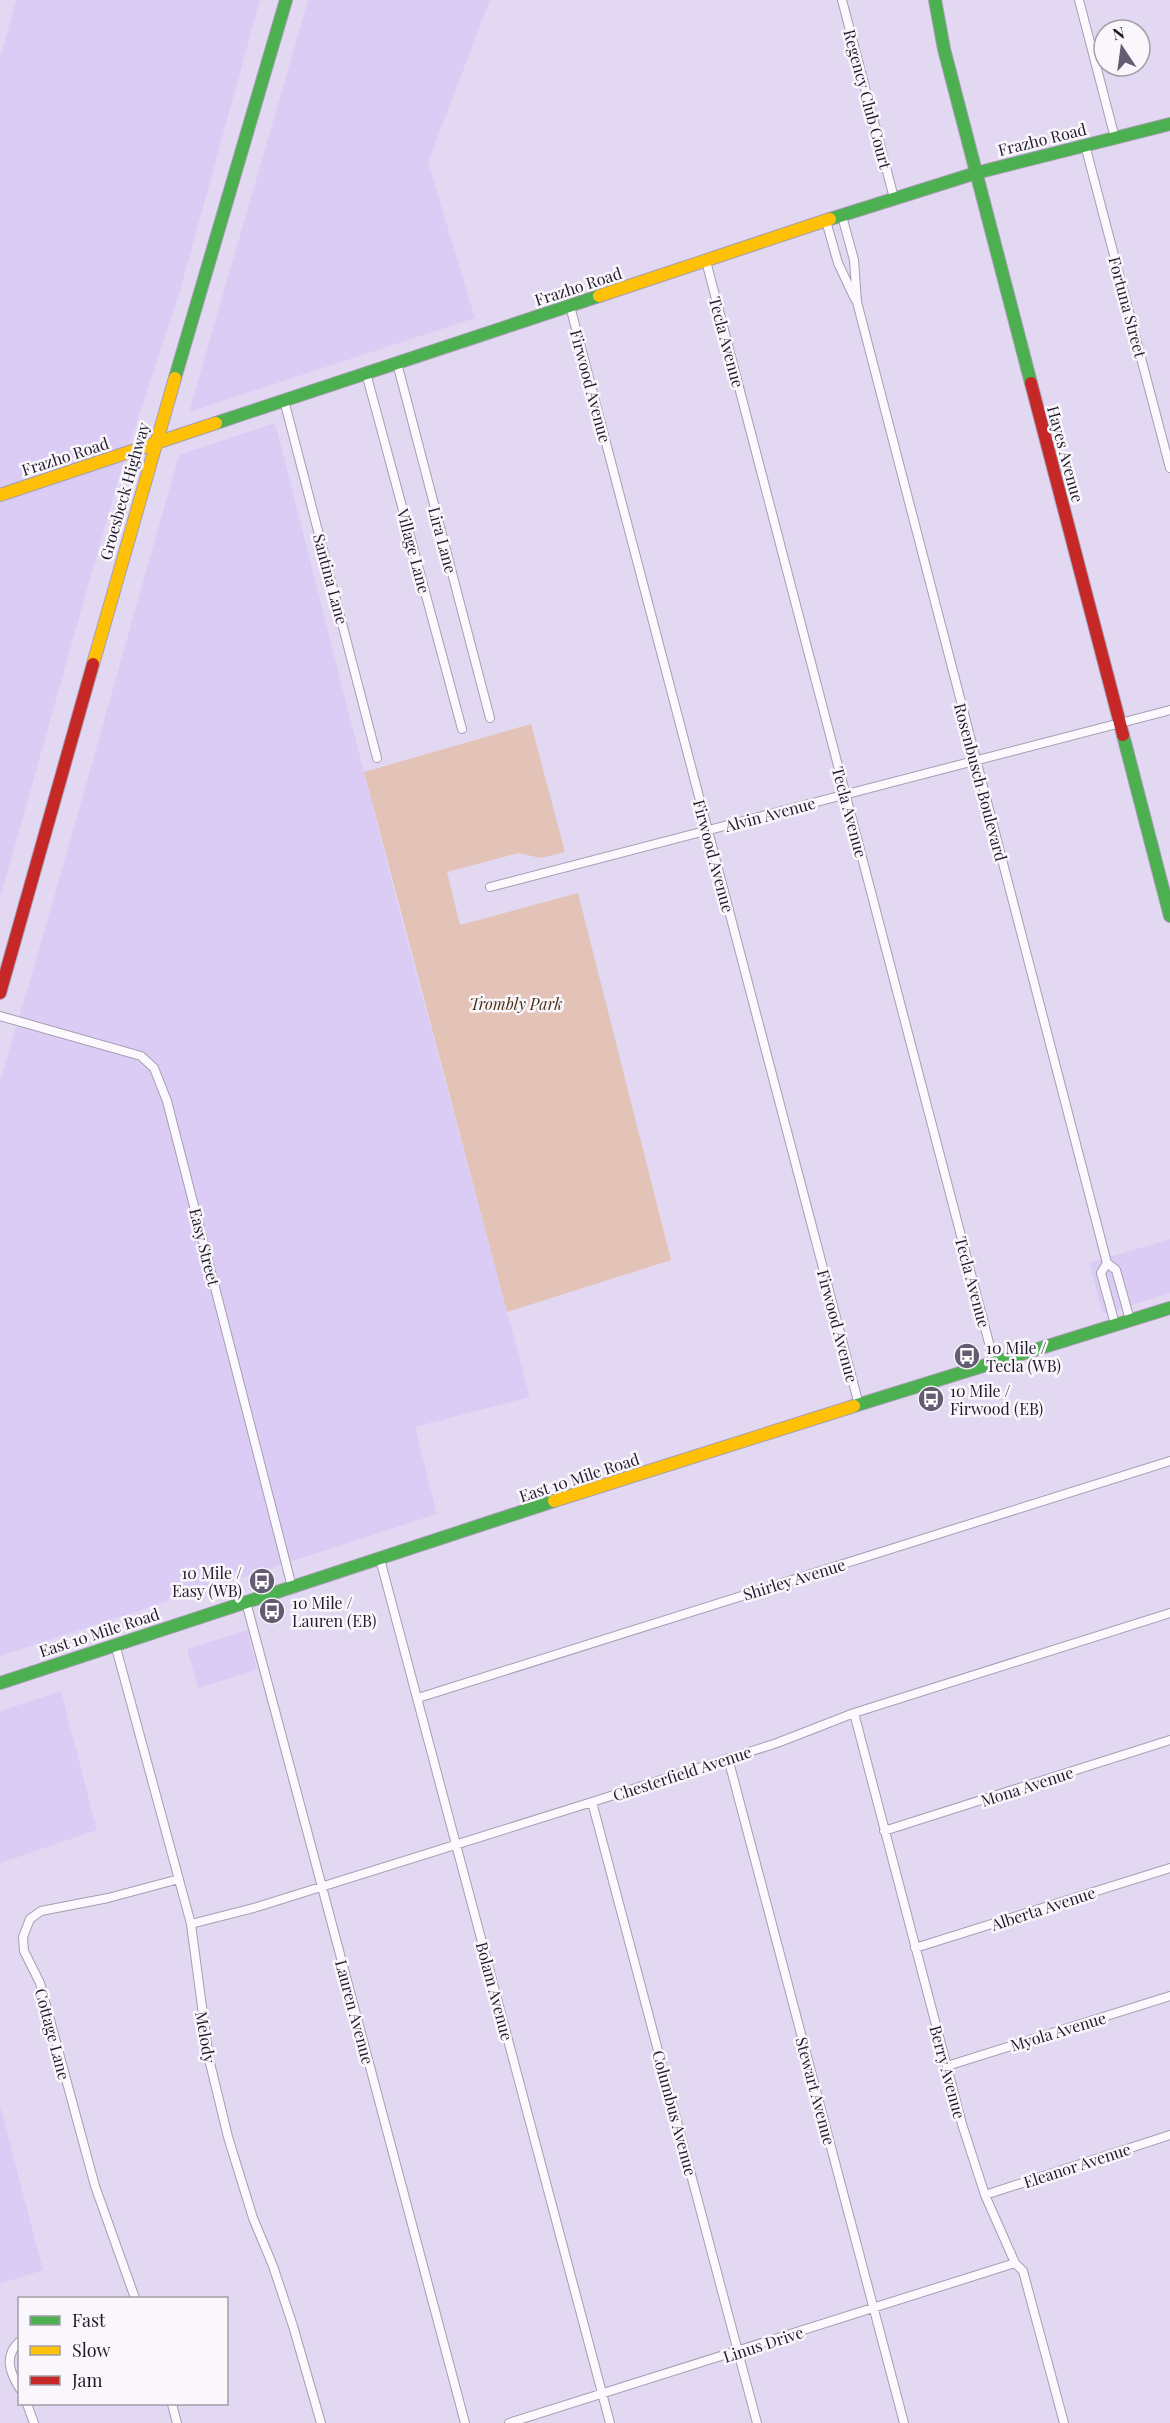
<svg xmlns="http://www.w3.org/2000/svg" width="1170" height="2423" font-family="'Playfair Display',serif">
  <style>
    .built { fill: #dbccf5 }
    .green { fill: #e3c3b7 }
    .lines { fill: none; stroke-linecap: round; stroke-linejoin: round }
    .street-casing { stroke: #a69eb2; stroke-width: 10 }
    .fast-casing { stroke: #a69eb2; stroke-width: 14 }
    .slow-casing { stroke: #a69eb2; stroke-width: 14 }
    .jam-casing { stroke: #a69eb2; stroke-width: 14 }
    .street { stroke: #fbf9fd; stroke-width: 8 }
    .fast { stroke: #4caf50; stroke-width: 12 }
    .slow { stroke: #ffc107; stroke-width: 12 }
    .jam { stroke: #c62828; stroke-width: 12 }
    .labels { text-anchor: middle; dominant-baseline: central; stroke-width: 5; stroke-linejoin: round; paint-order: stroke }
    .street-label { font-size: 16px; fill: #20192a; stroke: #f9f7fc }
    .park-label { font-size: 16px; font-style: italic; fill: #4b3016; stroke: #f9f7fc }
    .poi-label { font-size: 16px; fill: #20192a; stroke: #f9f7fc; text-anchor: start }
  </style>
  <rect width="100%" height="100%" fill="#e2d8f2"/>
  <!-- built -->
  <path class="built" d="M16,0h244l-80,291 -59,179 -121,428v-840z
    M308,0h182l-62,162 47,156 -286,94z
    M275,423l124,487 131,487 -115,30 22,87 -437,142v-575l44,-148 135,-478z
    M1170,1239v54l-67,21 -14,-51z
    M248,1630l9,40 -59,18 -11,-39z
    M61,1691l36,139 -97,33v-152z
    M0,2105l43,165 -43,14z"/>
  <!-- green -->
  <path class="green" d="M531,724l34,128 -24,6 -23,-5 -71,19 13,53 118,-32 93,367 -164,52 -143,-540z"/>
  <g class="lines">
    <!-- street casing -->
    <g class="street-casing">
      <path id="street" d="M842,0l52,198
        M1079,0l36,138
        M1085,145l85,323
        M842,216l12,44 3,42 250,961
        M826,221l12,42 17,36
        M706,261l288,1101
        M570,306l289,1099
        M397,363l93,355
        M366,373l96,356
        M284,400l93,358
        M490,887l680,-177
        M0,1016l141,40 13,12 13,33 125,486
        M1115,1324l-14,-51 6,-10 9,7 14,50
        M380,1559l230,864
        M246,1602l219,821
        M115,1644l76,280 18,135 19,78 25,81 20,48 20,60 28,97
        M418,1698l752,-237
        M854,1713l108,411 23,71 30,68 8,8 41,152
        M728,1758l176,665
        M592,1802l165,621
        M884,1831l286,-91
        M191,1924l66,-17 335,-105 185,-59 77,-30 316,-100
        M915,1948l255,-80
        M947,2066l223,-70
        M985,2195l185,-60
        M135,2298l-40,-112 -55,-203 -16,-32 -1,-14 7,-18 11,-8 67,-13 71,-19
        M20,2341c-17,15 -10,32 0,48
        M27,2404l7,19
        M172,2404l5,19
        M509,2423l506,-160"/>
    </g>
    <!-- fast casing -->
    <g class="fast-casing">
      <path id="fast" d="M935,0l9,49 87,334
        M830,219l146,-46 194,-49
        M175,378l111,-378
        M216,423l383,-127
        M1123,735l47,181
        M854,1406l316,-98
        M0,1683l554,-182"/>
    </g>
    <!-- slow casing -->
    <g class="slow-casing">
      <path id="slow" d="M599,296l231,-77
        M0,495l216,-72
        M93,664l82,-286
        M554,1501l300,-95"/>
    </g>
    <!-- jam casing -->
    <g class="jam-casing">
      <path id="jam" d="M1031,383l92,352
        M0,993l93,-329"/>
    </g>
    <!-- street -->
    <use href="#street" class="street"/>
    <!-- fast -->
    <use href="#fast" class="fast"/>
    <!-- slow -->
    <use href="#slow" class="slow"/>
    <!-- jam -->
    <use href="#jam" class="jam"/>
  </g>
  <!-- icons -->
  <defs>
    <g id="bus-disc" transform="scale(1.35)"><circle r="9.5" fill="#645c70" stroke="#f9f7fc"/><path d="M-5-6H5V4H4V6H2V4H-2V6H-4V4H-5ZM-3.5-4V0h7V-4ZM-3.5 1.2v1.5H-2V1.2ZM2 1.2v1.5H3.5V1.2Z" fill="#fff"/></g>
  </defs>
  <g fill-rule="evenodd">
    <use href="#bus-disc" x="967" y="1356"/>
    <use href="#bus-disc" x="931" y="1399"/>
    <use href="#bus-disc" x="262" y="1581"/>
    <use href="#bus-disc" x="272" y="1611"/>
  </g>
  <g class="labels">
    <!-- street labels -->
    <g class="street-label">
      <text transform="translate(868 99) rotate(75)">Regency Club Court</text>
      <text transform="translate(1042 139) rotate(-14)">Frazho Road</text>
      <text transform="translate(578 286) rotate(-18)">Frazho Road</text>
      <text transform="translate(1128 307) rotate(75)">Fortuna Street</text>
      <text transform="translate(727 342) rotate(75)">Tecla Avenue</text>
      <text transform="translate(591 386) rotate(75)">Firwood Avenue</text>
      <text transform="translate(1066 454) rotate(75)">Hayes Avenue</text>
      <text transform="translate(65 456) rotate(-18)">Frazho Road</text>
      <text transform="translate(124 491) rotate(-74)">Groesbeck Highway</text>
      <text transform="translate(443 540) rotate(75)">Lira Lane</text>
      <text transform="translate(414 551) rotate(75)">Village Lane</text>
      <text transform="translate(331 579) rotate(75)">Santina Lane</text>
      <text transform="translate(981 782) rotate(75)">Rosenbusch Boulevard</text>
      <text transform="translate(850 812) rotate(75)">Tecla Avenue</text>
      <text transform="translate(770 814) rotate(-15)">Alvin Avenue</text>
      <text transform="translate(714 856) rotate(75)">Firwood Avenue</text>
      <text transform="translate(205 1247) rotate(76)">Easy Street</text>
      <text transform="translate(973 1282) rotate(75)">Tecla Avenue</text>
      <text transform="translate(838 1326) rotate(75)">Firwood Avenue</text>
      <text transform="translate(579 1477) rotate(-18)">East 10 Mile Road</text>
      <text transform="translate(794 1579) rotate(-17)">Shirley Avenue</text>
      <text transform="translate(99 1632) rotate(-18)">East 10 Mile Road</text>
      <text transform="translate(682 1773) rotate(-18)">Chesterfield Avenue</text>
      <text transform="translate(1027 1786) rotate(-18)">Mona Avenue</text>
      <text transform="translate(1043 1908) rotate(-18)">Alberta Avenue</text>
      <text transform="translate(495 1991) rotate(75)">Bolam Avenue</text>
      <text transform="translate(355 2012) rotate(75)">Lauren Avenue</text>
      <text transform="translate(1058 2031) rotate(-17)">Myola Avenue</text>
      <text transform="translate(53 2034) rotate(75)">Cottage Lane</text>
      <text transform="translate(206 2037) rotate(80)">Melody</text>
      <text transform="translate(948 2072) rotate(75)">Berry Avenue</text>
      <text transform="translate(816 2091) rotate(75)">Stewart Avenue</text>
      <text transform="translate(675 2113) rotate(75)">Columbus Avenue</text>
      <text transform="translate(1077 2165) rotate(-18)">Eleanor Avenue</text>
      <text transform="translate(763 2344) rotate(-18)">Linus Drive</text>
    </g>
    <!-- park labels -->
    <g class="park-label">
      <text x="516" y="1003">Trombly Park</text>
    </g>
    <!-- poi labels -->
    <g class="poi-label">
      <text x="986" y="1347">10 Mile /<tspan x="986" dy="18">Tecla (WB)</tspan></text>
      <text x="950" y="1390">10 Mile /<tspan x="950" dy="18">Firwood (EB)</tspan></text>
      <text x="242" y="1572" text-anchor="end">10 Mile /<tspan x="242" dy="18">Easy (WB)</tspan></text>
      <text x="292" y="1602">10 Mile /<tspan x="292" dy="18">Lauren (EB)</tspan></text>
    </g>
  </g>
  <!-- legend -->
  <rect x="18" y="2297" width="210" height="108" fill="#f9f7fc" stroke="#a29ea8" stroke-width="1.5"/>
  <rect x="30" y="2316" width="30" height="9" fill="#4caf50" stroke="#a29ea8" stroke-width="1.5"/>
  <text x="72" y="2327" font-size="18" fill="#20192a">Fast</text>
  <rect x="30" y="2346" width="30" height="9" fill="#ffc107" stroke="#a29ea8" stroke-width="1.5"/>
  <text x="72" y="2357" font-size="18" fill="#20192a">Slow</text>
  <rect x="30" y="2376" width="30" height="9" fill="#c62828" stroke="#a29ea8" stroke-width="1.5"/>
  <text x="72" y="2387" font-size="18" fill="#20192a">Jam</text>
  <!-- north arrow -->
  <g transform="translate(1122 48) rotate(347)"><circle r="28" fill="#f9f7fc" stroke="#a29ea8" stroke-width="1.5"/>
  <path d="M0-4.5L10 22L0 15L-10 22Z" fill="#645c70"/>
  <text y="-9" font-size="16" font-weight="bold" text-anchor="middle" fill="#20192a">N</text>
  </g>
</svg>
